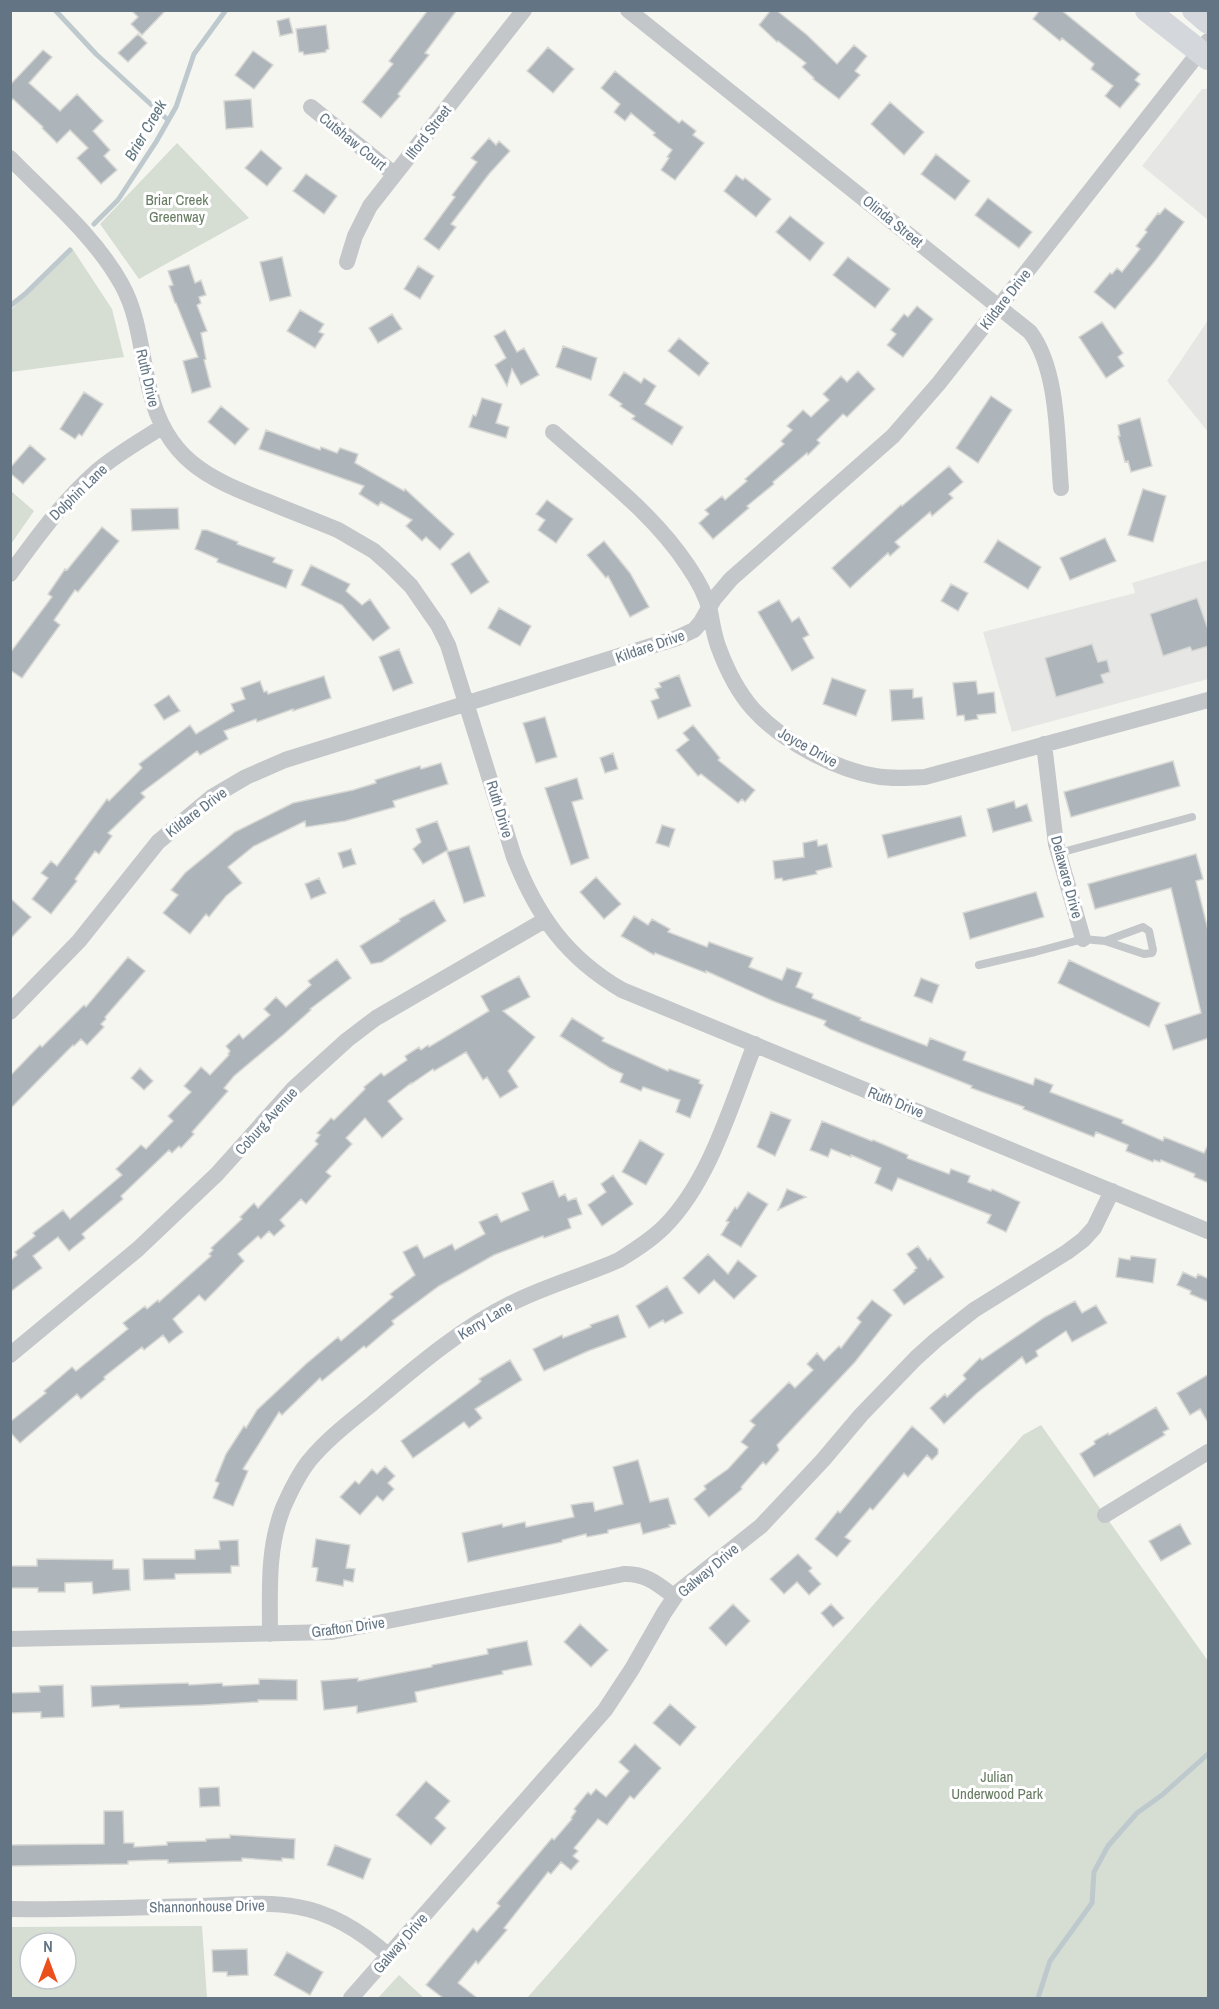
<svg xmlns="http://www.w3.org/2000/svg" width="1219" height="2009" font-family="'Archivo Narrow',sans-serif">
  <style>
    .built { fill: #e6e7e5 }
    .green { fill: #d6ddd2; fill-rule: evenodd }
    .lines { fill: none; stroke-linecap: round; stroke-linejoin: round }
    .stream { stroke: #bec9ce; stroke-width: 5 }
    .building { fill: #adb5ba; stroke: #d7d7d4; stroke-width: 1.5 }
    .service { stroke: #c3c7ca; stroke-width: 8 }
    .minor { stroke: #c3c7ca; stroke-width: 16 }
    .secondary { stroke: #d4d8dd; stroke-width: 24 }
    .labels { text-anchor: middle; dominant-baseline: central; stroke-width: 6; stroke-linejoin: round; paint-order: stroke }
    .street-label { font-size: 15px; fill: #637584; stroke: #fff }
    .park-label { font-size: 15px; fill: #677b62; stroke: #fff }
    .water-label { font-size: 16px; font-style: italic; fill: #5f7781; stroke: #fff }
  </style>
  <rect width="100%" height="100%" fill="#f6f6f1"/>
  <!-- built -->
  <path class="built" d="M1202,89h6v131l-66,-54z
    M1208,320v112l-41,-51z
    M1208,560v119l-196,53 -29,-100 152,-39 -3,-10z"/>
  <!-- green -->
  <path class="green" d="M177,143l72,75 -110,61 -39,-55z
    M72,248l40,61 12,48 -113,15v-62z
    M11,491l23,20 -23,33z
    M1041,1425l167,236v337h-681l496,-563z
    M202,1926l5,72h-196v-71zM30,1943h36v36h-36z
    M399,1975l25,23h-46z"/>
  <g class="lines">
    <!-- stream -->
    <path class="stream" d="M55,10l41,44 72,66
      M94,224l24,-24 38,-58 20,-35 18,-53 32,-44
      M10,306l15,-12 45,-44
      M1038,1998l12,-37 42,-58 2,-31 14,-26 29,-33 25,-18 46,-41"/>
  </g>
  <!-- building -->
  <path class="building" d="M131,10h35l-24,25 -11,-11 7,-7z
    M428,10h29l-32,43 4,2 -31,39 2,2 -19,22 -19,-16 31,-38 -4,-3z
    M771,10h5l31,25 30,29 17,-19 13,11 -12,15 5,4 -21,24 -26,-20 1,-1 -12,-11 4,-4 -28,-22 -1,1 -18,-17z
    M1040,10h21l79,64 -5,6 5,4 -20,24 -15,-12 8,-10 -22,-17 3,-5 -32,-26 -2,3 -27,-22z
    M289,18l4,15 -13,3 -3,-15z
    M326,25l3,24 -3,1v2l-22,3 -1,-3h-4l-3,-23z
    M138,34l9,9 -19,19 -10,-9z
    M548,47l26,22 -21,24 -26,-22z
    M43,50l9,7 -23,26 31,28 17,-17 26,27 -10,10 17,19 -6,6 13,14 -16,14 -24,-26 11,-10 -18,-18 -13,13 -15,-15 1,-1 -30,-28 -3,3v-17z
    M253,51l20,14 -19,24 -19,-14z
    M615,71l64,52 3,-3 14,11 -3,4 11,8 -29,37 -14,-10 8,-12 -2,-1 5,-7 -19,-15 2,-2 -24,-20 -6,8 -11,-9 6,-8 -19,-16z
    M251,99l2,28 -27,2 -2,-28z
    M890,102l34,30 -20,23 -33,-31z
    M489,138l7,7 3,-4 11,10 -21,23 -38,50 5,3 -17,23 -15,-11 31,-42 -3,-2 25,-33 -6,-4z
    M261,150l21,18 -15,18 -22,-18z
    M936,154l34,27 -15,19 -34,-26z
    M306,174l31,22 -13,18 -31,-23z
    M736,175l7,5 2,-2 26,21 -15,18 -32,-26z
    M988,198l44,34 -13,16 -44,-33z
    M1165,208l19,14 -29,39 -40,48 -21,-17 16,-19 2,1 5,-6 5,4 18,-23 -4,-3 11,-14 -2,-2 13,-17 2,1z
    M790,216l34,27 -14,18 -34,-29z
    M282,257l9,39 -21,5 -10,-39z
    M848,257l42,32 -15,19 -42,-33z
    M189,265l6,18 6,-3 5,15 -7,2 2,6 -4,2 10,26 -6,2 5,26 -2,1 7,27 -19,6 -9,-32 15,-4 -22,-54h-1l-6,-17 4,-1 -5,-14z
    M418,266l16,10 -14,23 -16,-10z
    M917,306l16,13 -30,38 -16,-12 9,-11 -5,-4 13,-16 4,3z
    M300,310l24,14 -5,8 5,2 -9,14 -28,-17z
    M392,314l10,15 -24,14 -9,-15z
    M1102,322l21,31 -5,4 6,9 -18,12 -27,-41z
    M505,330l12,22 7,-4 15,27 -18,10 -9,-16 -5,17 -12,-21 11,-7 -12,-22z
    M679,338l30,25 -10,13 -31,-25z
    M563,346l34,12 -6,22 -35,-13z
    M858,371l17,18 -28,28 -4,-3 -26,26 3,3 -12,12 -1,-2 -34,29 1,2 -27,22 2,2 -36,31 -14,-16 10,-9 -4,-4 17,-14 3,4 22,-19 -2,-2 39,-35 -3,-3 11,-11 -5,-4 16,-16 8,7 18,-17 -6,-6 18,-18 6,6z
    M624,372l17,11 3,-5 12,8 -11,18 38,23 -11,18 -40,-26 3,-3 -15,-10 2,-2 -13,-9z
    M84,392l19,12 -21,32 -3,-2 -4,5 -15,-10z
    M991,396l21,14 -34,53 -22,-15z
    M482,398l20,6 -6,19 13,4 -3,11 -37,-11 4,-12 3,1z
    M221,406l28,23 -14,16 -27,-23z
    M1140,418l12,48 -21,6 -3,-11 -3,1 -7,-26h2l-2,-11z
    M266,430l54,20 1,-3 16,6 3,-5 18,6 -3,9 49,28 1,-2 49,45 -14,16 -14,-13 -4,4 -16,-15 6,-6 -31,-18 -3,4 -19,-12 5,-8 -105,-37z
    M30,445l16,14 -23,25 -13,-11v-5z
    M949,466l14,16 -14,12 4,4 -21,18 -2,-4 -35,30 5,5 -10,9 -2,-3 -38,35 -18,-20 69,-63 1,1z
    M1143,489l23,7 -13,46 -25,-7z
    M547,500l26,19 -17,24 -18,-13 7,-10 -9,-6z
    M178,508l1,21 -47,2 -1,-22z
    M102,527l17,14 -41,51 -3,-2 -21,30 6,5 -38,53 -12,-8v-17l42,-56 -4,-3 17,-25 2,1z
    M202,530h5l31,12 -1,2 38,14 -2,4 20,8 -7,18 -69,-26 1,-3 -23,-10z
    M1105,538l11,23 -46,19 -10,-22z
    M998,540l43,27 -13,22 -44,-27z
    M604,541l26,32 19,34 -19,10 -22,-41 -2,2 -19,-23z
    M469,552l20,30 -18,12 -20,-30z
    M311,565l39,19 -4,7 16,14 8,-6 20,29 -17,13 -31,-36 -41,-20z
    M951,584l17,9 -10,18 -17,-10z
    M1197,598l12,34v14l-17,5 -2,-4 -27,9 -13,-42z
    M779,600l13,22 7,-5 10,18 -6,3 11,20 -22,13 -34,-59z
    M499,608l32,18 -11,20 -32,-18z
    M1092,644l6,18 9,-2 3,12 -9,3 3,8 -48,14 -11,-39z
    M399,649l14,34 -20,8 -14,-34z
    M679,675l12,31 -33,13 -7,-18 8,-3 -4,-9 6,-2 -2,-4z
    M324,676l7,22 -38,13v-2l-36,13 -1,-3 -32,12 4,8 -28,16 -3,-4 -56,42 4,4 -37,36 4,3 -13,18 -4,-3 -20,28 2,2 -26,33 -19,-15 16,-21 -7,-5 10,-12 6,5 50,-67 2,2 33,-33 -3,-4 51,-39 6,9 38,-23 -3,-7 14,-5 -4,-11 19,-7 4,11 3,-1 1,3z
    M832,678l34,12 -10,26 -33,-12z
    M976,681l2,13 16,-2 2,21 -19,2 1,4 -13,2 -1,-6 -7,1 -4,-33z
    M913,689v9l9,-1 2,22 -32,2 -2,-31z
    M169,695l11,16 -16,9 -10,-15z
    M545,717l12,40 -21,6 -13,-40z
    M693,725l27,33 -2,2 37,30 -10,12 -3,-3 -4,4 -37,-29 -3,2 -22,-26 13,-10 -6,-7z
    M613,753l5,16 -13,4 -5,-15z
    M1173,761l7,25 -109,31 -7,-25z
    M441,763l7,21 -55,17 2,6 -50,14 -39,6 -1,-6 -51,25 -26,21 14,16 -16,13 -17,21 -3,-3 -16,20 -27,-21 15,-18 -7,-5 14,-17 50,-41 58,-29 60,-13 23,-7 -1,-3 45,-14 1,3z
    M577,778l6,21 -11,3 17,56 -18,7 -26,-77z
    M1014,801l2,7 11,-4 5,17 -39,11 -6,-23z
    M961,816l5,20 -78,22 -6,-23z
    M437,821l11,29 -25,14 -10,-15 8,-7 -5,-13z
    M662,825l13,4 -6,18 -13,-4z
    M817,840l1,6 9,-2 5,23 -16,4 1,3 -34,7 -1,-3 -7,1 -2,-18 31,-4 -1,-14z
    M469,846l16,50 -21,7 -17,-51z
    M351,849l5,15 -13,4 -5,-15z
    M1196,854l7,25 -7,2 13,53v104l-36,12 -8,-25 36,-12 -30,-125 -76,21 -7,-25z
    M596,877l25,27 -17,15 -24,-27z
    M319,878l7,15 -15,6 -6,-15z
    M1036,892l8,25 -74,22 -7,-26z
    M10,898l21,19 -21,22z
    M434,900l12,21 -64,41 -11,2 -11,-18 40,-25 -1,-2z
    M634,916l14,9 4,-6 18,10 -2,3 39,15 2,-5 44,16 -4,9 33,13 5,-12 15,5 -6,14 17,7 -1,4 49,20 -1,2 67,26 3,-8 36,14 -3,8 70,25 2,-7 18,7 -3,7 73,28 -1,3 41,18 1,-4 40,16 5,-10v40l-15,-6 1,-3 -34,-14 -1,2 -6,-2 -1,2 -27,-11 2,-6 -32,-13 -2,5 -71,-28 1,-2 -53,-19 1,-2 -106,-42 -36,-15 -6,-4 2,-4 -53,-20 -67,-30v2l-51,-20 -1,2 -33,-19z
    M128,957l17,14 -40,46 1,2 -5,5 3,3 -17,18 -6,-6 -7,7 -1,-1 -63,64v-33l30,-31 2,2 42,-42 2,2z
    M337,959l14,19 -41,31 1,1 -28,25 -49,41 -10,12 4,3 -36,41 2,2 -13,14 -2,-2 -7,7 -3,-3 -48,46 2,3 -41,35 3,4 -16,13 -11,-14 -25,19 9,12 -32,24v-31l7,-6 -2,-3 20,-16 -2,-3 30,-23 7,9 52,-44 -6,-6 25,-24 5,4 27,-28 -5,-5 23,-24 -7,-6 17,-19 9,8 19,-20 -1,-1 2,-3 -4,-5 13,-12 4,5 27,-24 -6,-6 12,-12 10,10 25,-22 -3,-4z
    M1069,960l91,43 -11,24 -91,-44z
    M519,976l11,21 -27,14 32,26 -27,34 10,16 -18,11 -13,-21 -4,3 -17,-28 -32,19 -1,-2 -22,15v-1l-23,18 15,18 -21,19 -17,-20 -19,20 6,6 -26,28 5,4 -25,28 -5,-5 -21,21 5,6 -11,10 -5,-5 -8,8 -3,-3 -20,18 6,7 -27,28 -12,12 -6,-6 -26,24 10,13 -14,11 -6,-8 -19,15 -2,-3 -38,30 1,2 -24,20 -4,-5 -57,49 -10,-11v-10l36,-29 -2,-2 28,-24 4,4 52,-42 -5,-6 22,-17 2,3 11,-9 1,2 52,-46 -2,-2 4,-4 -2,-2 31,-29 -2,-2 14,-14 4,5 60,-64 -3,-3 5,-6 -3,-2 14,-15 3,2 31,-31 -1,-2 17,-14 3,3 23,-16 -2,-4 14,-9 2,3 7,-5 1,2 60,-36 -8,-15z
    M921,978l18,7 -7,18 -18,-7z
    M572,1018l32,20 -2,3 66,30 1,-2 31,11 -1,3 4,2 -13,33 -14,-6 4,-12 -37,-13 -2,4 -21,-9 3,-8 -13,-6 -50,-32z
    M140,1068l13,13 -9,9 -13,-12z
    M771,1112l20,8 -16,36 -18,-9z
    M822,1121l50,20 1,-1 35,15 -1,3 42,16 2,-5 19,7 -2,6 23,9 1,-2 28,13 -14,30 -19,-9 4,-8 -93,-37 -6,13 -17,-8 6,-15 -30,-13v2l-20,-8 -3,8 -18,-7z
    M640,1140l24,14 -18,31 -24,-13z
    M613,1175l20,29 -31,22 -14,-21 18,-13 -5,-8z
    M553,1181l6,16 6,-3 3,7 8,-3 6,16 -14,5 3,9 -27,10 -1,-2 -49,19 -55,31 -47,35 2,3 -28,24 -2,-2 -42,35 -2,-3 -38,37 -3,-3 -36,57 5,2 -15,35 -20,-8 6,-15 -4,-2 11,-27 18,-28 2,2 11,-18 49,-46 32,-27 3,4 52,-44 -3,-3 25,-19 -12,-23 14,-7 7,13 28,-14 3,6 30,-16 -6,-12 18,-8 4,8 28,-12 -7,-17z
    M787,1189l19,8 -28,13z
    M748,1192l20,12 -27,43 -20,-12 8,-13 -3,-1 9,-14 2,2z
    M918,1246l10,14 2,-2 14,19 -40,28 -11,-15 22,-19 -1,-1 3,-2 -10,-14z
    M708,1254l20,20 10,-14 19,16 -23,23 -20,-19 -15,14 -16,-16z
    M1131,1256l25,3 -3,24 -37,-6 3,-19 11,2z
    M1183,1272l13,6 2,-4 11,5v23l-19,-8 1,-3 -14,-6z
    M667,1286l16,27 -18,10 -2,-3 -14,8 -13,-22z
    M872,1300l20,15 -37,47 -78,83 2,5 -13,15 -3,-3 -22,25 1,2 -33,28 -15,-18 12,-10 -2,-3 24,-17 20,-22 -7,-5 14,-17 -5,-4 39,-39 6,6 18,-18 -6,-6 10,-11 7,8 15,-15 2,2 20,-26 -4,-4z
    M1075,1301l7,12 14,-8 11,18 -35,19 -6,-11 -30,20 2,5 -12,8 -4,-7 -45,36 -33,31 -14,-16 15,-14 2,3 19,-18 -3,-4 17,-17 2,2 63,-43z
    M618,1315l8,22 -38,14 -44,20 -11,-22 29,-14 1,3 28,-11 -1,-2z
    M510,1360l12,20 -47,29 7,9 -13,10 -5,-6 -51,36 -12,-17 77,-57 3,-3 -2,-2z
    M1209,1374v50l-9,-15 -10,6 -13,-22z
    M1156,1407l13,22 -6,3 2,3 -71,42 -14,-23 15,-10 -1,-3 14,-8 1,2z
    M912,1426l26,23v5l-6,6 -5,-5 -19,22 -4,-4 -31,37 -3,-2 -25,29 6,4 -14,16 -22,-18 23,-28 2,2z
    M638,1460l12,42 18,-4 8,26 -7,1 1,2 -27,7 -3,-11 -32,7v3l-21,4 -1,-3 -24,6v2l-94,20 -6,-29 40,-9 1,3 22,-5 1,5 48,-10 -3,-12 12,-2 10,-1 2,9 28,-7 -10,-37z
    M385,1466l10,10 -7,7 6,6 -11,12 -6,-5 -17,19 -20,-18 15,-16 4,3 13,-15 5,5z
    M1180,1524l11,20 -30,17 -12,-20z
    M316,1539l34,6 -4,23 9,1 -2,13 -9,-2 -1,6 -27,-5 2,-13 -6,-1z
    M238,1540l1,26h-8v7l-56,1v5l-31,1 -1,-21h52v-9l25,-1 -1,-8z
    M798,1554l14,14 -3,3 12,13 -12,11 -12,-13 -13,12 -14,-15z
    M37,1559l76,1v9h16l1,21 -37,4 -1,-12 -27,1v9h-27v-4h-28v-22h27z
    M733,1604l17,17 -24,25 -17,-18z
    M831,1604l13,14 -11,9 -12,-14z
    M580,1624l28,26 -17,17 -27,-25z
    M527,1641l5,24 -30,6 1,3 -88,18 2,10 -60,11v-7l-33,4 -3,-29 37,-3v3l74,-14v-2l56,-11 -1,-5z
    M259,1679l38,1v20h-39v2l-54,3 -84,3 -1,-3 -27,2 -1,-21 97,-3 1,2 33,-2 1,3 36,-2z
    M63,1685l1,32 -23,1v-6l-31,1v-20l30,-1 -1,-6z
    M670,1704l26,23 -16,19 -27,-23z
    M635,1744l26,24 -27,31 -4,-3 -23,29 -9,-6 -24,29 4,3 -5,5 6,5 -8,9 -10,-8 -10,12 -3,-2 -44,56 3,2 -29,34 -2,-3 -18,22 19,15h-34l-17,-13 47,-57 4,4 23,-26 -3,-3 55,-65 2,2 18,-21 -1,-1 5,-7 -2,-2 14,-17 3,3 5,-6 10,8 23,-26 -10,-9z
    M426,1781l24,20 -15,17 11,10 -15,17 -35,-30z
    M219,1787l1,19 -20,1 -1,-19z
    M104,1811h19l1,32h10v4l33,-2v-3l39,-1v-2l24,-1v-3l65,4 -1,20 -12,-1v3l-40,-3v3l-74,2v-3h-15l-25,1v3l-118,2v-21l94,-1z
    M335,1845l36,14 -8,20 -36,-14z
    M247,1949l1,26 -21,1v-4h-14l-1,-22z
    M287,1952l36,20 -13,23 -36,-20z"/>
  <g class="lines">
    <!-- service -->
    <path class="service" d="M1059,853l133,-36
      M979,965l56,-13 48,-13 22,2 38,-14 6,4 4,19 -1,3 -8,1 -39,-13"/>
    <!-- minor -->
    <path class="minor" d="M628,10l402,322c29,38 27,110 31,156
      M311,107l83,67
      M10,158c39,40 85,78 112,127 18,33 19,71 28,106 16,67 56,87 116,110 24,10 48,19 72,29l36,21 18,16 19,19 27,39 10,20 66,212c23,59 53,101 108,133l586,241
      M347,262l8,-26 15,-30 154,-196
      M553,432c47,42 100,81 135,134 9,13 18,29 22,45 2,11 4,24 8,35 8,22 19,45 35,63 28,31 81,60 122,67 16,3 33,2 50,1l283,-77
      M10,574c27,-37 53,-73 87,-103 20,-17 43,-30 65,-44
      M1044,744l12,100 27,95
      M10,1012l69,-71 79,-99 54,-45 34,-20 39,-17 392,-122 17,-8 7,-8 13,-23 17,-20 162,-143 46,-53 269,-342
      M10,1355l128,-106 79,-75 76,-85 54,-49 29,-22 169,-98
      M1105,1515l103,-63
      M270,1634c0,-42 -3,-85 13,-126 7,-16 15,-33 26,-47 19,-23 42,-40 64,-58 43,-36 87,-74 137,-99 35,-18 73,-28 109,-44 16,-10 32,-20 45,-33 46,-46 67,-122 91,-183
      M10,1639l322,-7 292,-58c22,-1 35,11 51,23
      M10,1909c64,1 128,-2 192,-3 31,-1 65,-5 96,1 35,6 64,25 91,49
      M351,1998l254,-288 27,-41 32,-56 14,-21 83,-66 62,-66 38,-45 55,-57 20,-18 38,-30 93,-58 16,-12 11,-12 18,-37"/>
    <!-- secondary -->
    <path class="secondary" d="M1147,10l61,48
      M1194,10l14,12"/>
  </g>
  <g class="labels">
    <!-- street labels -->
    <g class="street-label">
      <text transform="translate(428 132) rotate(-52)">Ilford Street</text>
      <text transform="translate(353 141) rotate(39)">Cutshaw Court</text>
      <text transform="translate(893 221) rotate(39)">Olinda Street</text>
      <text transform="translate(1005 299) rotate(-52)">Kildare Drive</text>
      <text transform="translate(148 378) rotate(77)">Ruth Drive</text>
      <text transform="translate(78 492) rotate(-44)">Dolphin Lane</text>
      <text transform="translate(650 646) rotate(-19)">Kildare Drive</text>
      <text transform="translate(808 747) rotate(29)">Joyce Drive</text>
      <text transform="translate(500 809) rotate(73)">Ruth Drive</text>
      <text transform="translate(196 812) rotate(-37)">Kildare Drive</text>
      <text transform="translate(1067 877) rotate(75)">Delaware Drive</text>
      <text transform="translate(896 1102) rotate(22)">Ruth Drive</text>
      <text transform="translate(266 1121) rotate(-48)">Coburg Avenue</text>
      <text transform="translate(485 1320) rotate(-31)">Kerry Lane</text>
      <text transform="translate(708 1570) rotate(-40)">Galway Drive</text>
      <text transform="translate(348 1627) rotate(-8)">Grafton Drive</text>
      <text transform="translate(207 1906) rotate(-1)">Shannonhouse Drive</text>
      <text transform="translate(400 1943) rotate(-49)">Galway Drive</text>
    </g>
    <!-- park labels -->
    <g class="park-label">
      <text x="177" y="199">Briar Creek<tspan x="177" dy="17">Greenway</tspan></text>
      <text x="997" y="1776">Julian<tspan x="997" dy="17">Underwood Park</tspan></text>
    </g>
    <!-- water labels -->
    <g class="water-label">
      <text transform="translate(145 130) rotate(-60)">Brier Creek</text>
    </g>
  </g>
  <!-- border -->
  <rect width="1219" height="2009" fill="none" stroke="#637584" stroke-width="24"/>
  <!-- north arrow -->
  <g transform="translate(48 1961)"><circle r="28" fill="#ffffff" stroke="#c1c8ce" stroke-width="1.5"/>
  <path d="M0-4.5L10 22L0 15L-10 22Z" fill="#eb4f1c"/>
  <text y="-9" font-size="16" font-weight="bold" text-anchor="middle" fill="#637584">N</text>
  </g>
</svg>
